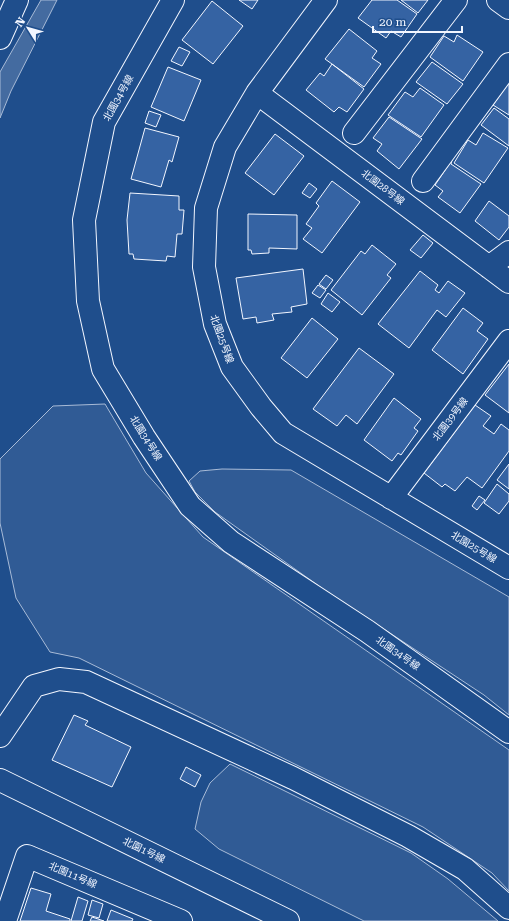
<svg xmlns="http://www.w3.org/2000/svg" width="509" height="921" font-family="'Roboto Serif','Noto Sans JP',serif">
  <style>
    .built { fill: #305b95; stroke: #a8bbd7 }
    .water { fill: #446ba0; stroke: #a8bbd7 }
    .building { fill: #3563a3; stroke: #f2f6ff }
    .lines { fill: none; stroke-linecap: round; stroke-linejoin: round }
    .minor-casing { stroke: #f2f6ff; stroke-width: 24 }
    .minor { stroke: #1f4e8c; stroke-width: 22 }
    .labels { text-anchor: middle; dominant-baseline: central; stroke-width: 3; stroke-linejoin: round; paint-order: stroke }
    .street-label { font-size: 10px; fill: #f2f6ff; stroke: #1f4e8c }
  </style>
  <rect width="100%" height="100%" fill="#1f4e8c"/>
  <!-- built -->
  <path class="built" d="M105,404l41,69 57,64 306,213v141l-17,-18 -69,-46 -344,-169 -29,-6 -34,-54 -16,-75v-64l53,-53z
    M222,469l69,1 218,127v118l-25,-20 -161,-106 -108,-77 -20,-20 -6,-11 11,-10z
    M230,764l181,89 37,26 50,42h-134l-145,-72 -24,-20 6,-27 9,-19z"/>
  <!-- water -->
  <path class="water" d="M41,0h16l-46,91 -11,27v-46z"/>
  <!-- building -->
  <path class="building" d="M239,0h19l-6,9z
    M372,0h25l20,14 -16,23 -10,-6 -5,7 -28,-20z
    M401,0h27l-10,13z
    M212,1l31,25 -30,38 -31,-24z
    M349,29l28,22 -5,7 9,6 -17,23 -39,-28z
    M457,35l26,17 -20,29 -33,-24 14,-21 10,6z
    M179,47l11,5 -8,14 -11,-5z
    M432,62l31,22 -16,20 -31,-22z
    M332,64l32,25 -17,23 -8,-5 -5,5 -28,-22 14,-17 4,3z
    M168,67l33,13 -17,41 -33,-14z
    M508,84h1v31l-16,-10z
    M420,88l24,17 -23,32 -33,-22 17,-23 8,5z
    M494,108l15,11v27l-28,-21z
    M149,111l12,4 -5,12 -11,-4z
    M389,117l33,22 -23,30 -22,-18 5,-7 -9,-6z
    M145,128l34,9 -7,25 -3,-2 -8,27 -30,-8z
    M483,133l25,15 -24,35 -30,-20 14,-23 8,5z
    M275,134l29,22 -30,39 -29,-22z
    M452,160l-1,4 30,20 -21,29 -22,-16 5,-6 -8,-6z
    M332,181l28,21 -38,51 -19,-14 9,-11 -6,-4 13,-18 -3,-3z
    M309,183l8,6 -7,9 -8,-5z
    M130,193l49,3v14h5l-2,24h-5l-2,23 -8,-1 -1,5 -32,-2 -1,-5h-4l-2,-34z
    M489,201l20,15v11l-10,13 -24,-19z
    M248,214l49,1v34l-28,-1v5l-17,1 -1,-4h-3z
    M423,235l10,8 -12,15 -11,-8z
    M372,245l24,19 -9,11 4,3 -29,37 -31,-25 30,-39 4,3z
    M303,269l4,35 -16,3 1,5 -20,2 2,6 -17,3 -1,-6 -13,2 -7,-41z
    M420,271l18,14 -3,5 4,3 9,-12 17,12 -19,24 -9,-7 -28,38 -31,-24z
    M326,275l7,5 -7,9 -7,-5z
    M318,285l8,5 -6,8 -8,-5z
    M328,293l12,9 -8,10 -11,-8z
    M463,308l20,15 -6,8 11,8 -25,35 -31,-24z
    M312,318l26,21 -31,39 -26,-20z
    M359,348l35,26 -37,50 -11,-9 -9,11 -24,-17z
    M509,364v49l-24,-18z
    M394,398l27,21 -7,9 4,3 -17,24 -3,-2 -6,8 -28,-21z
    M475,405l16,11 -8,10 11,8 7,-10 8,6v21l-27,37 -15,-11 -12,14 -10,-7 -3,3 -18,-14z
    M509,464v25l-12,-9z
    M497,484l12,10v7l-10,13 -15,-11z
    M479,496l6,4 -8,10 -5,-4z
    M74,715l14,6 -3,4 46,22 -19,40 -60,-27z
    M186,767l15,8 -6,12 -15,-8z
    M31,888l20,6 -5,17 24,8v2h-50z
    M78,897l10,4 -6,20h-11z
    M92,900l11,4 -4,14 -11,-3z
    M111,910l22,9 -1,2h-25z
    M92,917l12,4h-14z"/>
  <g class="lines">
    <!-- minor casing -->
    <g class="minor-casing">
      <path id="minor" d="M173,0l-69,122 -20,98 4,81 15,68 41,68 46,69 41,36 136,89 142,101
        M326,0l-69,93 -32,54 -19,61 -2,59 11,57 17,43 29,40 22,26 226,135
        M498,0l11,8
        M0,38l17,-38
        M257,93l252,189
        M354,133l102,-133
        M423,181l86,-117
        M489,267l20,-15
        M391,498l118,-157
        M0,736l34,-50 25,-7 27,3 207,96 115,58 57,33 44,39
        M0,780l288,141
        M5,921l22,-65 154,65"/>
    </g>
    <!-- minor -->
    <use href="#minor" class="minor"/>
  </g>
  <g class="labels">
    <!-- street labels -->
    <g class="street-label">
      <text transform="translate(118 98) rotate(-61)">北園34号線</text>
      <text transform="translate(383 187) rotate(37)">北園28号線</text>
      <text transform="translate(222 339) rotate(70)">北園25号線</text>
      <text transform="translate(450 419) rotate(-53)">北園39号線</text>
      <text transform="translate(146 438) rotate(58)">北園34号線</text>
      <text transform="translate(474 547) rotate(31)">北園25号線</text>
      <text transform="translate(398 653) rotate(35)">北園34号線</text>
      <text transform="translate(144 850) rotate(26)">北園1号線</text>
      <text transform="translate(73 875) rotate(23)">北園11号線</text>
    </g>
  </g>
  <!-- north arrow -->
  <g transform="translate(28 28) rotate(307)" stroke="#1f4e8c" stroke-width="3" paint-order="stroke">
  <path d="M0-3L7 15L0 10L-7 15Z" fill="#f2f6ff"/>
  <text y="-6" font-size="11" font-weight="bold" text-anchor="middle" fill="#f2f6ff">N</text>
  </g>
  <!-- scale -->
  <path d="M373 26v6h89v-6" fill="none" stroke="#f2f6ff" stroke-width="2"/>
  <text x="379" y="26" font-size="12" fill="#f2f6ff" stroke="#1f4e8c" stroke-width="3" paint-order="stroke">20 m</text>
</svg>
